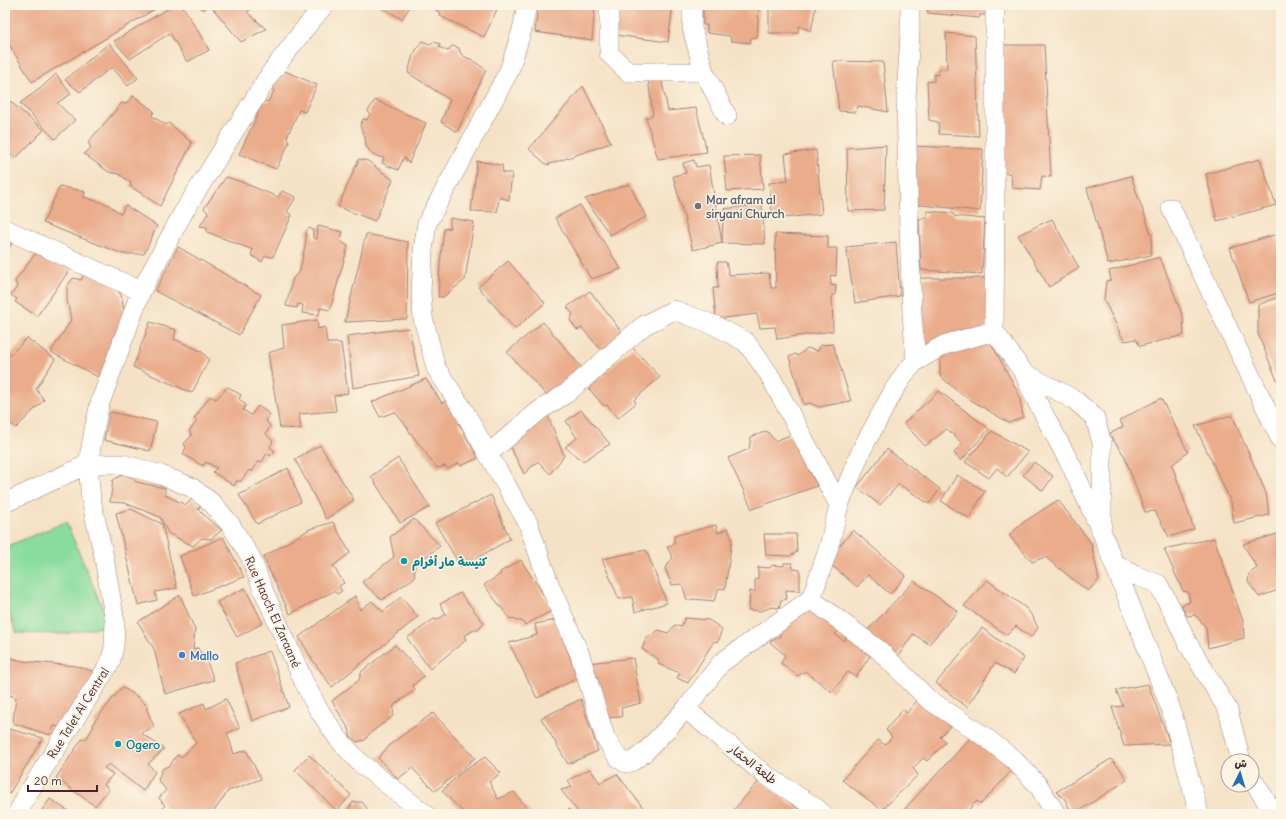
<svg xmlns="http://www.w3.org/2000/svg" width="1286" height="819" font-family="Delius,'Playpen Sans Arabic',sans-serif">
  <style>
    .green { fill: #89dc9e; stroke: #6a7e64 }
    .building { fill: #eaac8b }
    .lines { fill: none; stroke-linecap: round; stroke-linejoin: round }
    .street-casing { stroke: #a08078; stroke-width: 20 }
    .street { stroke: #fff; stroke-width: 19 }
    .worship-dot { fill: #6b7280; stroke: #fcf5e5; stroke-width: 1.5 }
    .culture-dot { fill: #0f9aa8; stroke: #fcf5e5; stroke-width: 1.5 }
    .shop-dot { fill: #3f7fe0; stroke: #fcf5e5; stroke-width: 1.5 }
    .labels { text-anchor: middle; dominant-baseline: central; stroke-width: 3; stroke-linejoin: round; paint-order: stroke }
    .worship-label { font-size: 12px; font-weight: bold; fill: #5b616d; stroke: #fcf5e5; text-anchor: start }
    .culture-label { font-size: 12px; font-weight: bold; fill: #0d838f; stroke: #fcf5e5; text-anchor: start }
    .street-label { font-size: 12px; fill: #4a1f2b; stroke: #fcf5e5 }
    .shop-label { font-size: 12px; font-weight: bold; fill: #366cbe; stroke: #fcf5e5; text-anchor: start }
  </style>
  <rect width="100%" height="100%" fill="#fcf5e5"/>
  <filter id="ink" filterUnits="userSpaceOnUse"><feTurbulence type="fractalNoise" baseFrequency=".025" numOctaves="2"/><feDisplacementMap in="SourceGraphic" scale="8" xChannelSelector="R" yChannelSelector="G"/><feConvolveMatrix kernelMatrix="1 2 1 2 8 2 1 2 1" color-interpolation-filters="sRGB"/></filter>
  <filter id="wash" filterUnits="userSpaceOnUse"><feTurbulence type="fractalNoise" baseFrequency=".012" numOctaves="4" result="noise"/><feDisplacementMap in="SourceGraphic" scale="16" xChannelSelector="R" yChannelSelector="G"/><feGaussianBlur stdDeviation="0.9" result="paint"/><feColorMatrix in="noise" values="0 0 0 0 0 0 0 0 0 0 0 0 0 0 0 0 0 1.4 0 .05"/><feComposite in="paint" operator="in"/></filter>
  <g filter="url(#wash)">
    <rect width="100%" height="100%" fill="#f5e2c6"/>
    <!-- green -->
    <path class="green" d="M66,522l44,103 -47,9 -46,-1 -12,-28v-58z"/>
    <g id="blocks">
      <!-- building -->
      <path class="building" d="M5,5h157l-130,77 -27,-44z
        M174,5h8l27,45 -22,12 -17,-29 -40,26 -16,-18z
        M197,5h60l-10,7 19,17 -25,13 -31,-37 -6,5z
        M377,5h34l-9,14z
        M429,5h70l-15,32 -44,-21 1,-3 -12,-7z
        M538,5h57l-3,35 -57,-8z
        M613,5h60l-5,37 -53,-7z
        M703,5h56l-2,32 -6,1 -1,5 -19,-2 -1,-5 -23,-3v-8h-4z
        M769,5h47l-5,26 -12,-5 -1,7h-29z
        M927,5h62v10h-9l-1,3 -51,-5z
        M946,33l29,3 4,100 -40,-2 -1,-12 -9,-2 -2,-38 7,-1v-7l4,1v-6h9z
        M422,41l8,3 4,-2 6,2 -1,3 9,4 4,-5 7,2 2,6 6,4 4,1 15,11 -29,62 -16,-10 9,-22 -42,-27 5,-18z
        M109,43l29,35 -10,8 -16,-19 -32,25 -15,-12z
        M998,45h46l7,132 -9,-1 -2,14 -28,-2 -1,-14 -11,-2z
        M833,61l50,1 5,50 -30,-6 -2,6 -17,-1z
        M280,69l37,16 -12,27 -6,-2 -12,27 2,6 -13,26 -37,-15 18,-38 5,-16 6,2 6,-11 -3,-4z
        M56,74l15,20 -14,9 18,17 -20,19 -35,-36 21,-15z
        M661,77l7,34 28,-3 11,44 -49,7 -12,-41 7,-3 -5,-36z
        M583,86l28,57 -64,22 -18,-16z
        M133,96l21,15 -2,5 14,9 3,-2 23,20 -32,63 -30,-20 1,-3 -12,-9 -10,-2 -25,-18 7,-6 -3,-6 34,-39 4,1z
        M5,97l39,33 -28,28 -11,-7z
        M375,100l51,23 -17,40 -5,-6 -6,13 -16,-7 2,-5 -5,-1 -8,-4 -5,-7 -1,-9 -5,-11 3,-7 4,1 3,-6 -2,-3z
        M886,145l-2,65 -36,1 -1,-63z
        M914,146l69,3 -3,62 -68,-7z
        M816,150l6,64 -49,5 -4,-36 19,-2 -3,-27z
        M760,155l3,34 -36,2 -3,-35z
        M359,159l9,2 25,19 -18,41 -37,-14z
        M1260,159l16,46 -59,16 -11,-47z
        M694,160l2,7 13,-2 13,78 1,-34 39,-5 3,40 -43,-1 -29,7 -20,-74 13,-3 -3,-10z
        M477,161l25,4 1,8h9l-3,27 -10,-3 -2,15 -26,-1z
        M1131,176l21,61 -1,18 -43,9 -21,-76z
        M226,177l13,4 39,16 4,-6 14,6 -9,15 5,3 -19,42 -8,-1 -3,6 -11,-7 2,-5 -46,-18v-5l-7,-1 8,-13 -4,-5z
        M629,184l17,33 -36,18 -25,-36z
        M60,186l25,6 -1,5 25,8 12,9 4,-9 32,21 -13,28h-21l-80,-31z
        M580,205l41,64 -30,10 -36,-61z
        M927,211l26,2 1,3 31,3 -3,55 -61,-4 -2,-51 8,-2z
        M450,218l24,4 -9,58 -22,17h-5l2,-33 4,-35 6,-1z
        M1052,219l27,49 -30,19 -31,-52z
        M318,226l25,6 -3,9 8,5 -18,64 -10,-2 -1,7 -17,-2 1,-8 -5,-1 -1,4 -11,-2 7,-28 7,-7 6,-31v-9l3,-3 4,2v8l4,1z
        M5,234l11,3 -10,16h-1z
        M366,234l42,8 -1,77 -62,3z
        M775,234l53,2v12h9l-1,28 -6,-1 1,10 5,1 -1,9h-3l1,36 -56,8 -2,-12 -15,1 -3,-14 -41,5 -3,-31h5l-1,-26h9l3,13 40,-2 2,15h5z
        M1274,235l7,16v41l-32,10 -19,-54z
        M896,242l4,54 -45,7 -9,-56z
        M178,247l83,48 -22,40 -84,-44z
        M35,254l5,1 31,13 -34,48 -22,-14 2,-3 -6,-4 6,-8 -2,-6z
        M1160,257l23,60 1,18 -44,11 -4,-7 -12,2 -20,-41 2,-19 5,-1 -2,-9z
        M508,261l37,42 -30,26 -37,-42z
        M86,271l27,13 8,11 4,20 -6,29 -21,33 -47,-25 20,-32 -4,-20v-14l6,-8 8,2z
        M916,278h70l2,50 -65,23z
        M590,291l33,43 -23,15 -18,-21 -5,2 -7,-10 3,-6 -6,-7z
        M1281,296v92l-5,-10 -18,-44v-29z
        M317,320l1,9 7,-2 2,16h14l7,50 -14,3 2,15 -37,3 2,15 -21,-1 -12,-75 16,-5 -2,-23z
        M150,322l26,8 -2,9 27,12 8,8 -17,34 -59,-26z
        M543,322l39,46 -33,30 -42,-46z
        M409,328l10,48 -66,12 -6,-52z
        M987,336l32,58 4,23 -14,6 -48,-29 -21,-18v-22z
        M27,338l28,21 -19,30 8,11 -28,28 -8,-7 -3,3v-64z
        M833,344l18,57 -32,6 -9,-4 -6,2 -15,-48 6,-3 3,2 9,-8 11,3 3,-6z
        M632,347l28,30 -26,23 2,3 -18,15 -11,-13 -3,1 -15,-17z
        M426,379l16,24 4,-2 13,18 1,7 18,32 -17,8 -2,-3 -11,6 -3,-3 -8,2 -28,-37 -1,-3 -13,-16 -15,5 -8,-15z
        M228,387l13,8 -2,4 7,6 -3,5 8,5 7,-9 12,8 -4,7 4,5 -4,8 7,7 -3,6 5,4 -5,5 -3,-3 -5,9 -3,-1 -7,11 -3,-2 -9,12 -3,-2 -3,6 -21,-14 4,-4 -11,-6 -3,4 -20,-12 3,-7 -2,-3 8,-9 -3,-4 8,-10 -3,-2 16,-23 6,3z
        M939,391l50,38 -28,32 -7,-8 8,-10 -15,-14 -22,17 -21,-23z
        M1161,398l27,54 -16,13 22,64 -25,8 -14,-26 -10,1 -21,-57 -15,-21 14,-7 -3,-7z
        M581,410l29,34 -27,17 -18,-14 12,-9 -11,-17z
        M110,412l47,10 -7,29 -46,-11z
        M1232,415l34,78 3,22 -35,8 -3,-21 -36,-76z
        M548,416l16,40 -14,18 -12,-13 -14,13 -14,-28z
        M767,431l8,10 17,-7 25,52 -65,23 -24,-51 21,-9 2,-12z
        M992,431l36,21 -21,25 -10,-9 -8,10 -24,-16z
        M320,445l34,55 -28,19 -31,-60z
        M887,449l53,40 -11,15 -30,-20 -19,21 -23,-18z
        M398,458l32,49 -30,16 -29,-47z
        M1034,462l19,14 -10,15 -20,-16z
        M288,468l13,34 -44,22 -18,-29z
        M124,474l9,4 3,4 29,6v7l21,10 6,-6 9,6 -3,4 11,11 13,10 -11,9 -9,-1 -9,8 -25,-13 -8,-16 -35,-14 -15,-1 3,-22z
        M957,475l28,16 -16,27 -28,-17z
        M491,495l19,44 -49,28 -26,-44z
        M1058,500l33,43 8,37 -11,11 -43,-34 -13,5 -23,-27 15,-13z
        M131,509l31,15 15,64 -22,4 2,8 -19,5 -22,-92z
        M414,519l26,27 -25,19 -1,13 -32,22 -20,-18 32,-25 -4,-20z
        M333,522l17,31 -17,13 11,17 -5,3 3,5 -5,3 -3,-3 -44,23 -27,-57 47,-28z
        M716,525l2,8 10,-5 4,11 -7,50 -6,-1 -5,13 -20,-2 -7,1 -5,-16 -10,1 -7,-17 8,-10 -6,-11 7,-3v-8z
        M853,530l53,46 -16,18 -22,-19 -11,12 -30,-26z
        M1281,533v56l-22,8 -11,-15 1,-8 8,-6 -14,-24z
        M764,534h32l1,18 -7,4 -24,-1z
        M223,537l21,40 -50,19 -14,-40z
        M1214,538l29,83 1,17 -36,10 -2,-21 -11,-12 -8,1 -6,-10 9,-4 -2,-10 -5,-1 -19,-42z
        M646,550l21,53 -32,9 -3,-15 -13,2 -17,-40z
        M521,560l32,50 -28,15 -3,-4h-5l-3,-3 -4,1 -26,-34 17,-11 -1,-2z
        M784,563h8l1,6 7,1v21l-14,-1 1,9 -6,1 -2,8 -7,-1 -11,4 -12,-1 1,-19 5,1v-13h3v-12l12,1 2,-3 12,1z
        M987,580l39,28 7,9 5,11 -7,9 -15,-11 -9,9 -43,-29z
        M914,581l44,30 -29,33 -16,-10 -18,27 -30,-28z
        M245,588l18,35 -26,14 -20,-35z
        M460,593l24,30 -6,7h-4l-10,6 2,4 -36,29 -23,-31 27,-19 3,1 9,-6 -6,-10z
        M180,595l15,35 -2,19 5,-1 1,4 5,2 10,26 -49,14 -11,-45 -16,-27z
        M355,596l5,14 12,-9 11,11 18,-15 17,20 -86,70 -20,-28 -13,-22z
        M805,606l33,25 -3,3 9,7 3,-5 23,20 -14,21 -8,-5 -16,20 -27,-21 -7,5 -17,-13 4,-8 -15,-13 10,-6 -1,-7z
        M685,618l24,2 13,9 -2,5v4l-3,4 -3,-1 -26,42 -11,-5 3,-5 -22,-9 1,-4 -17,-11 4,-10 13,-9 9,3 7,-8 6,2z
        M556,620l11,20 -3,2 14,36 -41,20 -28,-55 28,-8 -2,-11z
        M982,628l42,30 -10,16 -19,-11 -28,44 -31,-24z
        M395,645l29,31 -11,9 2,5 -21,15 -1,11 -24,18 -4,6 -8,2 -7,-6v-5l-18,-30 27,-21 3,-9z
        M270,651l19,56 -37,14 -17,-58z
        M5,656l17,5 54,5 20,6 -34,55 -8,-1 -4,9 -37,-12 3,-26 -11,-3z
        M633,658l8,45 -20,5 1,9 -16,1 -18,-55z
        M1148,684l22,60 -46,2 -12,-39 11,-1 -7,-16z
        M122,687l16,10 9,9v4l7,17 -13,6 23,16 -16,15 7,8 -12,19 -34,-27 -5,4 9,6 -9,11 5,4 -14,17 -39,-28 26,-39h4l7,-11 1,-6z
        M919,698l34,25 -13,14 6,5 -19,19 -4,-3 -10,10 5,7 -36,35 -40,-30 36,-40 7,5 7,-8 -6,-7 17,-21 4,4z
        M226,699l14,29 -13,5 7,21 12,-4 15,29 -33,12 -16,23h-43l-6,-6 2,-2 -6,-8 7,-8 -8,-10 4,-11 8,-4 7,-10 4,2 15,-14 -17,-29 25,-11 2,6z
        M581,699l17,52 -30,13 -27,-46z
        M433,713l42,45 -40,33 -23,-23 -14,11 -20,-21 14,-15z
        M5,728l38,10 -34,56 -4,-1z
        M973,735l41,33 -33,36 -4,-3 -8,8 2,3 -2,2h-69z
        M309,755l42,40 -14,16 -42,-41z
        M485,757l16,16 -12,9 9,17 16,-7 17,22h-66l-23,-23 17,-17z
        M1111,759l8,8 8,13 -53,34h-2l-7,-15 -9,-7z
        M590,769l10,14 17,-9 27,35 -13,5h-51l-19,-24 11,-3 -4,-7z
        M760,780l45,34h-75z
        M50,799l23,15h-34z
        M353,802h9l5,6 -3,6h-19z
        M569,809l4,5h-13z"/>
    </g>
  </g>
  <g filter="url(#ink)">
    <use href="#blocks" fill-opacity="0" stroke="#a08078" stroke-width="1"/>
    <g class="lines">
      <!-- street casing -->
      <g class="street-casing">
        <path id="street" d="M527,5l-5,25 -13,41 -82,152 -4,28 -2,42 2,25 13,50 28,43 24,43 40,69 20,58 32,74 25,82 9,15 6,7 6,4 7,-2 12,-9 41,-43 35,-46 90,-64 17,-49 11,-45 23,-56 32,-59 11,-17 11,-12 28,-16 50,-14
          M609,5v48l19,19h76
          M692,5v23l12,44 23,44
          M910,5v29l-4,65 3,131 3,84 4,47
          M995,5v197l-1,129 30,42 9,21 39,73 30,66 69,176 28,105
          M1171,208l110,232
          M5,229l136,62
          M1024,373l51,27 20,18 7,25v82
          M488,454l52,-44 27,-17 76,-67 31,-16 40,15 32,17 23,32 70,131
          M5,503l83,-39h34l39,11 30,12 21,16 18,21 20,32 14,36 40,90 13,25 20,30 22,25 66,52
          M1113,562l21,13 24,9 14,26 15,32 41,68 13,51
          M811,599l68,51 49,49 57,38 28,22 25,26 18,29
          M686,709l78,65 52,34 7,6
          M1252,779l20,31 9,-4
          M17,814l10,-19 83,-132 4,-16 1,-25 -12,-70 -12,-52 -3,-36 7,-39 5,-22 41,-112 42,-78 87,-139 32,-42 22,-27"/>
      </g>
      <!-- street -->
      <use href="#street" class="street"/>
    </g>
  </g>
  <!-- markers -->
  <circle class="worship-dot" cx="698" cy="206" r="4"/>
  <g class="culture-dot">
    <circle cx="404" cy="561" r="4"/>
    <circle cx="118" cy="744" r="4"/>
  </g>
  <circle class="shop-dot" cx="182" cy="655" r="4"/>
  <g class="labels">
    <!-- worship labels -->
    <g class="worship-label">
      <text x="706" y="199">Mar afram al<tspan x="706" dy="14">siryani Church</tspan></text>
    </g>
    <!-- culture labels -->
    <g class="culture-label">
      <text x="412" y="561">كنيسة مار أفرام</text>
      <text x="126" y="744">Ogero</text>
    </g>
    <!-- street labels -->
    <g class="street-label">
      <text transform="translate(273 612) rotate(66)">Rue Haoch El Zaraané</text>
      <text transform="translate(78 713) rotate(-58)">Rue Talet Al Central</text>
      <text transform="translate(753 764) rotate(38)">طلعة الحمّار</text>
    </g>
    <!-- shop labels -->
    <g class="shop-label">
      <text x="190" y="655">Mallo</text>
    </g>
  </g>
  <!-- margin -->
  <rect width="1286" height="819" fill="none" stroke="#fcf5e5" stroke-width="20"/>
  <!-- north arrow -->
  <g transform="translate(1240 773) rotate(5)"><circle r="19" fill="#fcf5e5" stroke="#b59f9b"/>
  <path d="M0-3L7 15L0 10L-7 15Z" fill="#1f6fb2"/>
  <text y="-6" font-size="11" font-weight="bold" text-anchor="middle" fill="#4a1f2b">ش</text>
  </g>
  <!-- scale -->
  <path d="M28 785v6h69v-6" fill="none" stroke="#4a1f2b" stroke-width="2"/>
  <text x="34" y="785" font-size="12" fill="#4a1f2b" stroke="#fcf5e5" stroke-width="3" paint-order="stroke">20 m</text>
</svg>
